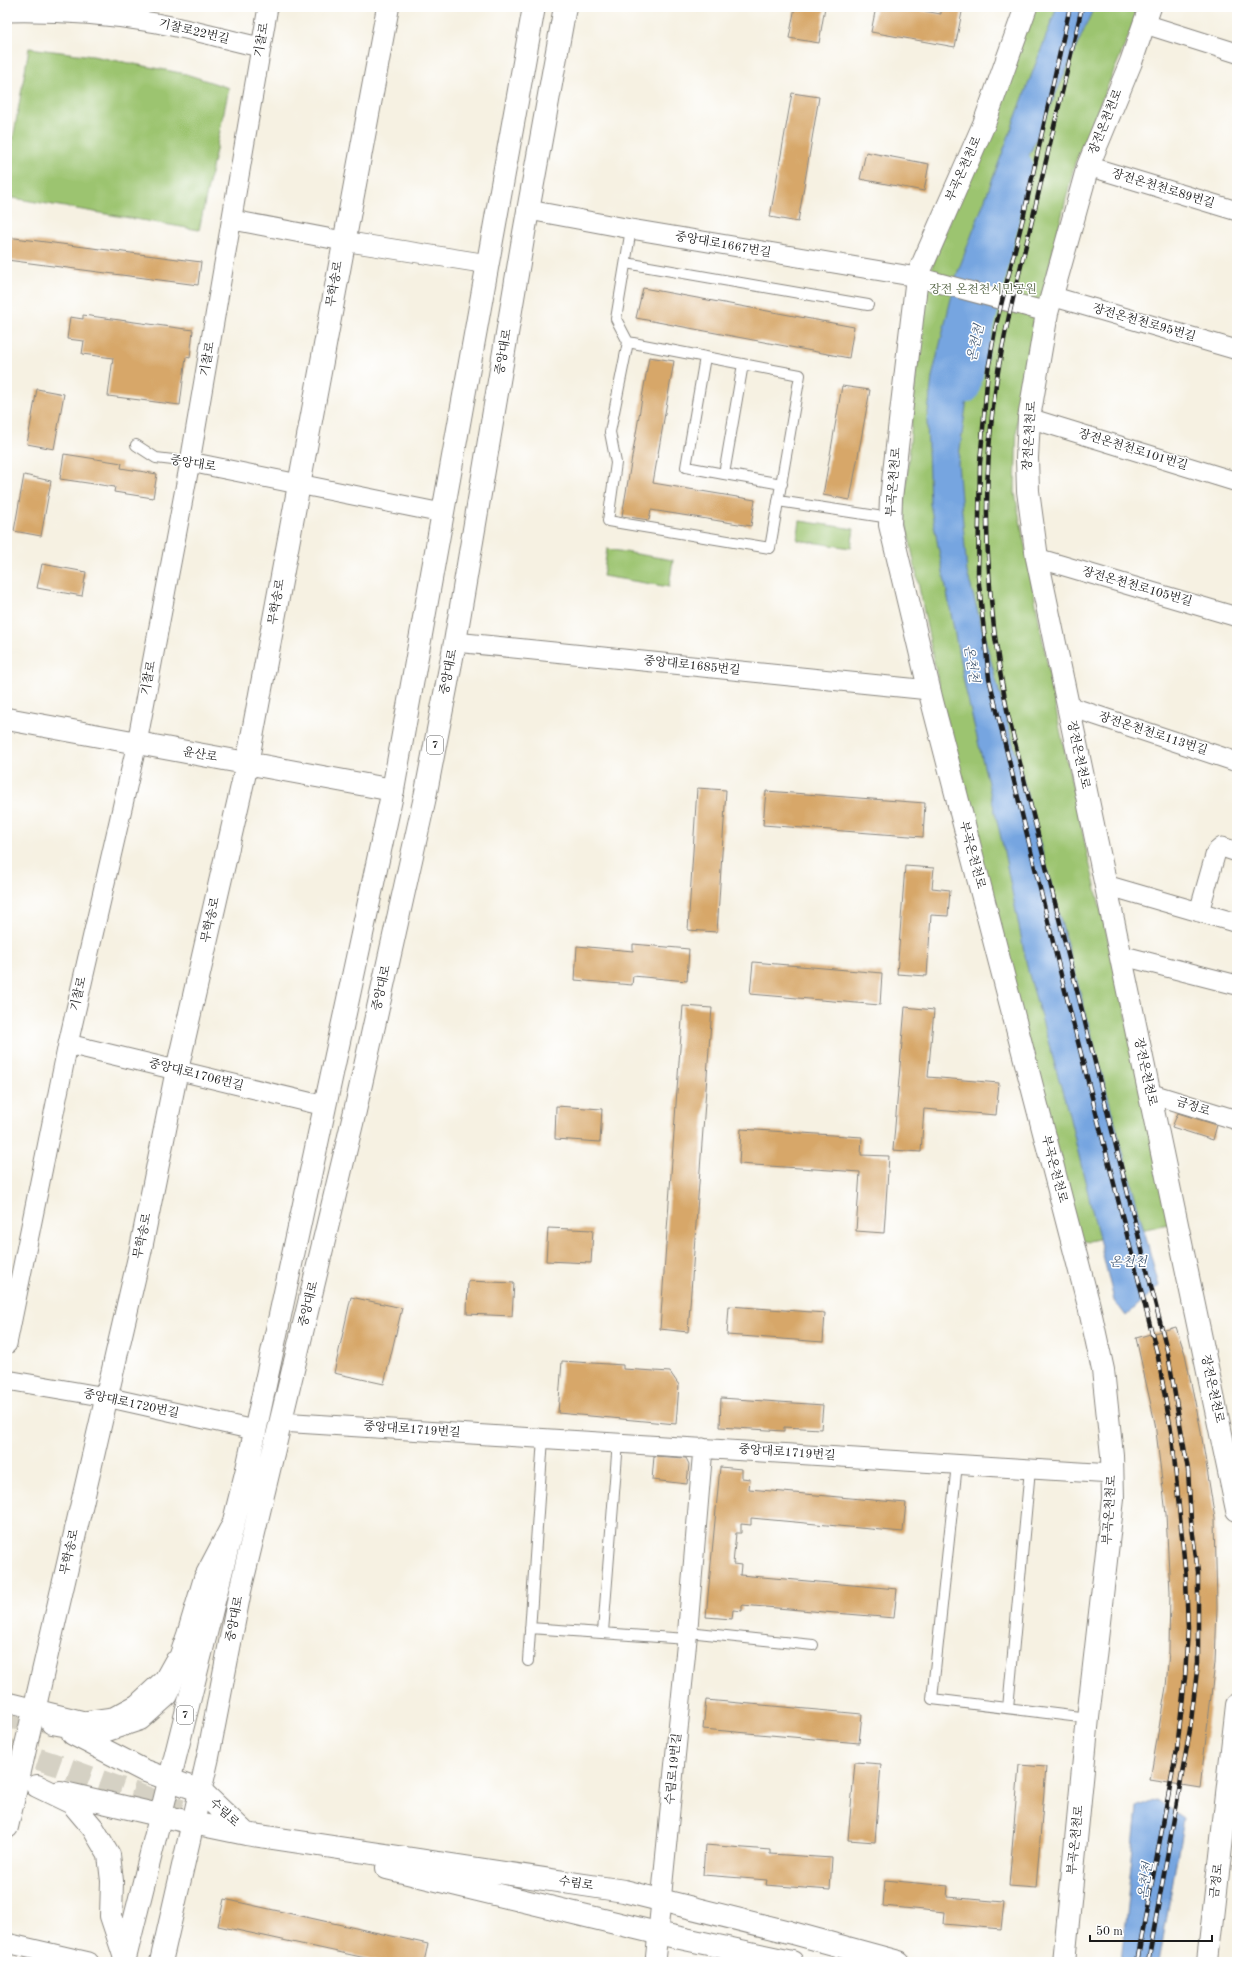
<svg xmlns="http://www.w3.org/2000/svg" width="1244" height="1969" font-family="'Old Standard TT','Noto Serif KR',serif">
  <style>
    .green { fill: #9cc470; stroke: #5c7046 }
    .water { fill: #76a5e0; stroke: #49607e }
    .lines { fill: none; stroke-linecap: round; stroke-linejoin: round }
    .river { stroke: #76a5e0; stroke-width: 29 }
    .building { fill: #d7a769 }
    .trunk-tunnel { stroke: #d5d1c4; stroke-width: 22; stroke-dasharray: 22 11; stroke-linecap: butt }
    .service-casing { stroke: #89867f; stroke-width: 12 }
    .minor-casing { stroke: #89867f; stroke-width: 21 }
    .tertiary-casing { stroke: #89867f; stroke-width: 24 }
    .secondary-casing { stroke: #89867f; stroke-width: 24 }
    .primary-casing { stroke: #89867f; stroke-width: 24 }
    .trunk-casing { stroke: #89867f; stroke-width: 24 }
    .service { stroke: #fff; stroke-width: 10 }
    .minor { stroke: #fff; stroke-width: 19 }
    .tertiary { stroke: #fff; stroke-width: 22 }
    .secondary { stroke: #fff; stroke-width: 22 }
    .primary { stroke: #fff; stroke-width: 22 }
    .trunk { stroke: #fff; stroke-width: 22 }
    .rail-casing { stroke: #1c1c1c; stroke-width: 4.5 }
    .rail { stroke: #fff; stroke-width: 3; stroke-dasharray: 9; stroke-linecap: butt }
    .labels { text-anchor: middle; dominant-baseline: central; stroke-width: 3; stroke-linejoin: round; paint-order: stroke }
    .shield { fill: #fff; stroke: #606060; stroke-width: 1 }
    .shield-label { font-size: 11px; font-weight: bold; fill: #1c1c1c }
    .street-label { font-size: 12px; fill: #1c1c1c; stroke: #fff }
    .park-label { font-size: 12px; fill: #4f5f3e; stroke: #fff }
    .water-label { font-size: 13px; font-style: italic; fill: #445a74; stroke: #fff }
  </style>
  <rect width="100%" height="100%" fill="#fff"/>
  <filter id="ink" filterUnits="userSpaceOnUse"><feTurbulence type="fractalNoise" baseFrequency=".025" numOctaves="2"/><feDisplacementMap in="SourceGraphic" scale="8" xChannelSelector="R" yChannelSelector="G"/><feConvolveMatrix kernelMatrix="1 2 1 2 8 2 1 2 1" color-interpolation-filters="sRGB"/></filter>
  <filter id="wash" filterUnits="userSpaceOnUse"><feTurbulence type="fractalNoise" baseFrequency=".012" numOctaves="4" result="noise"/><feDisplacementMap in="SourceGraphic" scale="16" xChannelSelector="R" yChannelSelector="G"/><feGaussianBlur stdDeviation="0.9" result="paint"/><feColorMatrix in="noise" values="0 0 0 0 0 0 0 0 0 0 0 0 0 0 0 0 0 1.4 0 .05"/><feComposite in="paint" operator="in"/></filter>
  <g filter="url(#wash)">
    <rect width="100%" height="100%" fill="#f6f1e2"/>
    <!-- green -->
    <path class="green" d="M1031,7h108l-6,19 -58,137 -40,160 -18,99 -2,71 43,227 30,137 37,152 44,215 -80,17 -12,-2 -134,-532 -39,-195 19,-222z
      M29,48l64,8 93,18 43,14 -30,142 -192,-33v-24z
      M800,521l54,8 -3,19 -54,-8z
      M607,549l66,11 -4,27 -66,-11z"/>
    <!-- water -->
    <path class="water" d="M1057,7h37l-106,242 -30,214 9,109 192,714 -33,30 -12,-16 -46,-189 -40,-140 -26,-129 -37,-155 -35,-183 -3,-82 5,-45 25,-103z
      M1157,1800l27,18 -25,144h-38l16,-154z"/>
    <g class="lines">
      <!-- river -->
      <path class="river" d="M965,389l53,-224"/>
    </g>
    <g id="blocks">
      <!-- building -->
      <path class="building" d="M795,7h30l-6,36 -30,-5z
        M876,7h24l41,7v-7h22l-8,40 -84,-15z
        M792,93l27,4 -21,125 -28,-5z
        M866,152l63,12 -5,27 -64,-12z
        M7,237l194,25 -3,23 -191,-25z
        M643,288l211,39 -5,31 -213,-40z
        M83,315l110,15 -3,28 -4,-1 -6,48 -72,-9 5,-38 -31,-4 2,-13 -17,-2 3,-22 13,2z
        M649,357l25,4 -21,122 102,17 -4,26 -100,-16 -2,10 -27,-4z
        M842,386l28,4 -20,110 -27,-5z
        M37,389l27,5 -10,55 -27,-5z
        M64,454l58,9 -1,5 36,6 -4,24 -39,-6 1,-5 -55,-8z
        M24,475l27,6 -10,55 -27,-5z
        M42,564l44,8 -4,24 -45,-8z
        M697,788l29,2 -9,142 -29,-2z
        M766,791l159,12 -2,34 -160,-12z
        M905,866l29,2 -2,20 18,2 -2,26 -17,-1 -4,61 -30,-2z
        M633,944l56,5 -2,32 -54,-5 -1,9 -57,-5 2,-34 56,5z
        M753,962l129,11 -2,32 -130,-11z
        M683,1006l29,2 -24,324 -28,-3z
        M905,1007l29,3 -6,67 71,6 -3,32 -72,-6 -3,43 -28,-2z
        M556,1106l46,3 -2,33 -45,-3z
        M1178,1113l39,12 -4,15 -41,-13z
        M741,1129l121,8 -1,18 28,1 -5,77 -28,-2 4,-59 -121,-8z
        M548,1228l45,2 -2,33 -45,-2z
        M468,1281l46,2 -2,33 -45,-2z
        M351,1297l51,11 -18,76 -50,-11z
        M729,1306l96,7 -2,29 -96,-7z
        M1176,1327l9,27 15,72 15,93 2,88 -2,56 -15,125 -50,-8 16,-93 3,-35 1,-60 -4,-78 -11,-91 -19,-85z
        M562,1361l61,4v4l47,3 9,13 -3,39 -118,-11z
        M721,1398l102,7 -2,24 -37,-2v4l-64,-4z
        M654,1456l32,2 3,6 -2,20 -35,-4z
        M720,1467l22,2v9l8,1 -1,10 157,14 -3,29 -152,-14v7l-10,-1v9h-5l-3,31 8,1 -1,10 157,14 -3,29 -152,-13v6l-9,-1 -1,9 -26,-2z
        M706,1700l156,14 -3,29 -156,-14z
        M855,1762l26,2 -6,78 -27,-2z
        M1019,1765l27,2 -10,121 -27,-2z
        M705,1845l65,5v4l62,4 -2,32 -64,-5 1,-5 -64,-5z
        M885,1880l63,6 -1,11 57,5 -3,27 -57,-5 1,-12 -62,-6z
        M224,1899l204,45 -4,18h-40l-166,-36z"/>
    </g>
  </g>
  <g filter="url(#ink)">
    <use href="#blocks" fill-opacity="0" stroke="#89867f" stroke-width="1"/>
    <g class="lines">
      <!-- trunk-tunnel -->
      <path class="trunk-tunnel" d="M7,1718l44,4
        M7,1749l47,15 127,46"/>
      <!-- service casing -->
      <g class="service-casing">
        <path id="service" d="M626,263l242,42
          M628,342l172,33 -30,173 -162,-27 8,-58 -6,-31 18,-90 -12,-23 15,-90
          M705,357l-19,110 38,7
          M743,364l-19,110 58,10
          M136,445l20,13 34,4
          M778,501l112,17
          M957,1464l-25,235 156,19
          M530,1628l157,11
          M603,1632l15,-190
          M688,1632l125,13
          M528,1661l15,-223
          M1008,1708l22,-239"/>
      </g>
      <!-- minor casing -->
      <g class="minor-casing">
        <path id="minor" d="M7,12c48,-1 95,2 143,10 37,6 74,17 110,25
          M1145,24l92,29
          M1088,166l149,45
          M529,210l102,19 286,48 119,32
          M233,220l110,21 145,23
          M1051,296l186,54
          M1029,418l208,64
          M190,462l252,51
          M1037,558l200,59
          M455,642l474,48
          M1068,706l169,56
          M1106,885l131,38
          M1199,912l17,-60 6,-5 15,5
          M1120,955l117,30
          M68,1044l257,62
          M1149,1093l88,27
          M7,1344l61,-300 69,-301 53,-281 78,-455
          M7,1380l99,17 148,33
          M280,1422l832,52
          M7,1702l77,19 29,-4 24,-13 27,-25 10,-18
          M7,1943l82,19
          M655,1962l32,-323 16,-191"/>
      </g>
      <!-- tertiary casing -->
      <g class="tertiary-casing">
        <path id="tertiary" d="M7,719l386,71
          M7,1827l133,-574 37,-183 70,-306 141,-757
          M1208,1962l29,-257"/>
      </g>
      <!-- secondary casing -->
      <g class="secondary-casing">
        <path id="secondary" d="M1026,7l-42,117 -67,153 -26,221 -1,27 42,176 157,605 14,64 9,85 1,44 -25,219 -24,244
          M1150,7l-19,55 -43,104 -41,147 -18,105 -2,40 1,33 9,67 200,952
          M201,1791l45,43 378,57 165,41 110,30
          M193,1823l53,11
          M387,1868l270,65 135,29"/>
      </g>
      <!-- primary casing -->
      <g class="primary-casing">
        <path id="primary" d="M124,1962l123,-493 146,-679 141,-783
          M161,1962l47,-205 32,-166 115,-480 70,-314 30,-155 69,-409 41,-226"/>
      </g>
      <!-- trunk casing -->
      <g class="trunk-casing">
        <path id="trunk" d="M52,1723l49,9 39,-13 27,-24 21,-60 17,-57 25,-48
          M73,1734l70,36 58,21
          M37,1786l35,17 21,25 16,27 3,26 -1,35 14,42
          M60,1792l133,31"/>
      </g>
      <!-- service -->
      <use href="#service" class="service"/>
      <!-- minor -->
      <use href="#minor" class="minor"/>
      <!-- tertiary -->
      <use href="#tertiary" class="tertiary"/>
      <!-- secondary -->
      <use href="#secondary" class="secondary"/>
      <!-- primary -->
      <use href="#primary" class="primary"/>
      <!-- trunk -->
      <use href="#trunk" class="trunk"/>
      <!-- rail casing -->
      <g class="rail-casing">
        <path id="rail" d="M1070,7l-46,207 -28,111 -8,45 -8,93 -2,112 11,103 71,293 98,386 14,79 14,142 2,50 -3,50 -8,71 -40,213
          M1082,7c-17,73 -34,146 -51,218 -13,53 -27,106 -35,159 -16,109 -10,224 12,331l160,639 20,116 3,50 7,52v90l-8,68 -42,232"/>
      </g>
      <!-- rail -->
      <use href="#rail" class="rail"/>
    </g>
  </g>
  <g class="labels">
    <!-- shield labels -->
    <g class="shield">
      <rect x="427" y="736" width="16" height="18" rx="3"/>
      <rect x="177" y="1706" width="16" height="18" rx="3"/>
    </g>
    <g class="shield-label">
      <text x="435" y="745">7</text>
      <text x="185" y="1715">7</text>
    </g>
    <!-- street labels -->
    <g class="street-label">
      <text transform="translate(194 32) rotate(13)">기찰로22번길</text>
      <text transform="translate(262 40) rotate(-80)">기찰로</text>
      <text transform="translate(1106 122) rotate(-68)">장전온천천로</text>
      <text transform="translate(964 169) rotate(-66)">부곡온천천로</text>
      <text transform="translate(1163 189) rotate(17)">장전온천천로89번길</text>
      <text transform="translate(723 245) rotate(10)">중앙대로1667번길</text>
      <text transform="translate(335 284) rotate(-80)">무학송로</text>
      <text transform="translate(1144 323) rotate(16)">장전온천천로95번길</text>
      <text transform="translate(504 352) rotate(-80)">중앙대로</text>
      <text transform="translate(208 359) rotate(-80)">기찰로</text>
      <text transform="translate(1030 436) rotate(-86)">장전온천천로</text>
      <text transform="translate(1133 450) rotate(17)">장전온천천로101번길</text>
      <text transform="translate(193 464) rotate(9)">중앙대로</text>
      <text transform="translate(894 482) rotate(-85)">부곡온천천로</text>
      <text transform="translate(1137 587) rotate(16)">장전온천천로105번길</text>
      <text transform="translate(277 602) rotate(-80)">무학송로</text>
      <text transform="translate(692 666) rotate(6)">중앙대로1685번길</text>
      <text transform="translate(449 672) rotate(-79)">중앙대로</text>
      <text transform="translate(149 678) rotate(-79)">기찰로</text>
      <text transform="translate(1153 734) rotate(18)">장전온천천로113번길</text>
      <text transform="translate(200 755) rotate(10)">윤산로</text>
      <text transform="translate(1078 755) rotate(78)">장전온천천로</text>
      <text transform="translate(972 855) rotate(75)">부곡온천천로</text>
      <text transform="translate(211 920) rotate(-77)">무학송로</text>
      <text transform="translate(382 988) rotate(-77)">중앙대로</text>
      <text transform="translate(79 994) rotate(-77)">기찰로</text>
      <text transform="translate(1145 1072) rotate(78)">장전온천천로</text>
      <text transform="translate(196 1075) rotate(14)">중앙대로1706번길</text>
      <text transform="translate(1193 1107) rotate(18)">금정로</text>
      <text transform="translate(1054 1169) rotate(75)">부곡온천천로</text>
      <text transform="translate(143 1236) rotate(-78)">무학송로</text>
      <text transform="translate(309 1304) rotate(-76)">중앙대로</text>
      <text transform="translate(1212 1389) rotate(78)">장전온천천로</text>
      <text transform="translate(131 1404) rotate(12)">중앙대로1720번길</text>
      <text transform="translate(412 1430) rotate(4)">중앙대로1719번길</text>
      <text transform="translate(787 1453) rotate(4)">중앙대로1719번길</text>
      <text transform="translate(1110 1510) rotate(-86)">부곡온천천로</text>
      <text transform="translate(70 1552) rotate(-77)">무학송로</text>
      <text transform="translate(235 1619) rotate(-79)">중앙대로</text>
      <text transform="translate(674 1769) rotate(-84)">수림로19번길</text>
      <text transform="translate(224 1813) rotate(43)">수림로</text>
      <text transform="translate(1076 1840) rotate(-84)">부곡온천천로</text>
      <text transform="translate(1217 1881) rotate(-83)">금정로</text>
      <text transform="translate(576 1884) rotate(9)">수림로</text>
    </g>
    <!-- park labels -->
    <g class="park-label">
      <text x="983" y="290">장전 온천천시민공원</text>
    </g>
    <!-- water labels -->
    <g class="water-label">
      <text transform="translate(976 343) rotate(-77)">온천천</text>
      <text transform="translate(971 664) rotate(81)">온천천</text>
      <text x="1128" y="1262">온천천</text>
      <text transform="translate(1146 1881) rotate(-82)">온천천</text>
    </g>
  </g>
  <!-- margin -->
  <rect width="1244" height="1969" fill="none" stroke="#fff" stroke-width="24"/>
  <!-- scale -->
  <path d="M1090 1935v6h122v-6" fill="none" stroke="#1c1c1c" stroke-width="2"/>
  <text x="1096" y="1935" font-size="12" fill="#1c1c1c" stroke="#ffffff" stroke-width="3" paint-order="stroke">50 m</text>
</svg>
